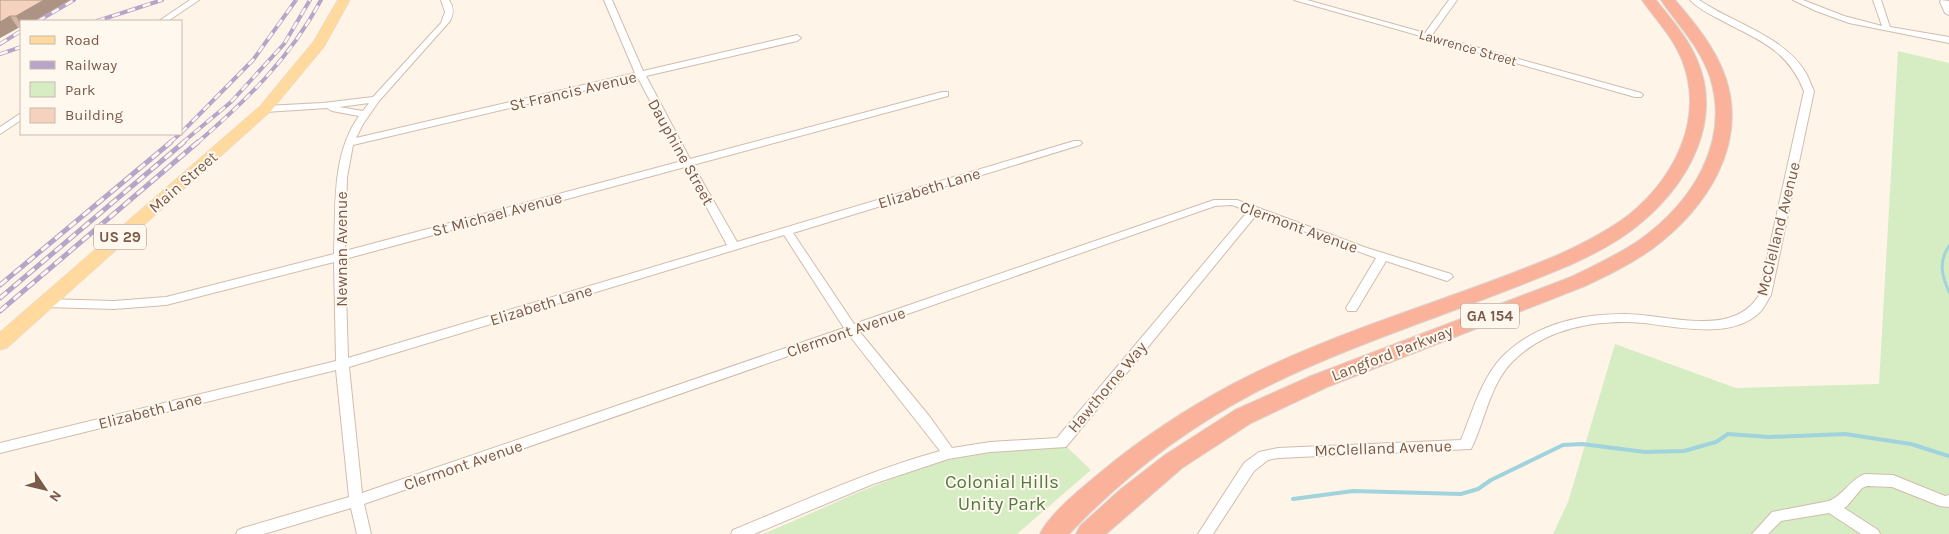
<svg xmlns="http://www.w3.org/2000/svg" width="1949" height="534" font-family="Karla,sans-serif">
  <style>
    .green { fill: #d6edc4 }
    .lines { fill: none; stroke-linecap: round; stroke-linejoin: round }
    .stream-far1 { stroke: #a0d3dc; stroke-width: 3 }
    .stream { stroke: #a0d3dc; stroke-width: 4 }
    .minor-casing { stroke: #d1bcac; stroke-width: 2 }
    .primary-casing { stroke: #dcd4d0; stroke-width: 1 }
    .motorway-casing { stroke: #dcd4d0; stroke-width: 2 }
    .minor { fill: #fff; fill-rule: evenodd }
    .primary { fill: #ffd99d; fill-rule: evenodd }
    .motorway { fill: #fbb29b; fill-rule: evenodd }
    .rail-far1-casing { stroke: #b7a4c9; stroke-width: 4 }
    .rail-casing { stroke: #b7a4c9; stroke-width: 5 }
    .rail-far1 { stroke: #fff8ef; stroke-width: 2.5; stroke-dasharray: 8; stroke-linecap: butt }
    .rail { stroke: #fff8ef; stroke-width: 3; stroke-dasharray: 9; stroke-linecap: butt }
    .wall { fill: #d3b5a3 }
    .shaded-wall { fill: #ac9384 }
    .building { fill: #f5d2bd; stroke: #ac9384 }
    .labels { text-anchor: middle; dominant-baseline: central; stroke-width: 4; stroke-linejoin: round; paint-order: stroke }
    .far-street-label { font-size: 14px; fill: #7a5a49; stroke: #fff8ef }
    .shield { fill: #fff8ef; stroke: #a2897b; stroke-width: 1 }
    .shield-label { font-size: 15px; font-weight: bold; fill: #7a5a49 }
    .street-label { font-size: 16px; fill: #7a5a49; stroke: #fff8ef }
    .near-park-label { font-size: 19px; fill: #517a3e; stroke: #fff8ef }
  </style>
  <rect width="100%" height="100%" fill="#fef5e8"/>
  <!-- green -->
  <path class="green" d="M1898,51l51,12v471h-396l15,-32 47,-158 121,44 143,-4z
    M1066,446l25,24 -74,64h-254c60,-25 119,-55 181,-73 39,-11 82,-11 122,-15z"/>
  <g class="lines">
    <!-- stream-far1 -->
    <path class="stream-far1" d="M1949,246c-11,16 -7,30 0,46"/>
    <!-- stream -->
    <path class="stream" d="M1293,499l60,-8 108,3 17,-5 13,-9 72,-35 19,-1 63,8 39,-1 32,-9 12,-8 41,3 76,-3 66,10 38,12"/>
    <!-- minor casing -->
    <g class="minor-casing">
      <path id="minor" d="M190,0h9l-31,21h-9z
        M441,0h8c5,7 5,13 1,21l-71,80 -16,23 -7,14 279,-65 -31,-73h8l31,71 154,-36 4,3 -4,3 -151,35 44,83 252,-67h6v4l-255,69 44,77 337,-101h6l2,2 -2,2 -287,88 61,91 360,-124h23l130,48 84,26 2,3 -6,4 -61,-20 -30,50h-8l-2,-3 30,-50 -119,-44 -191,233 -76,5 -42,7 -75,25 -119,50h-23l2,-4c68,-28 135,-59 207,-79l-91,-116 -485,169 7,30h-14l-6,-26 -87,26h-28l2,-4 5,-2 106,-31 -13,-127 -336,83v-10l336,-82 -2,-99 -168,43 -52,4 -69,-2 -6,-4 6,-4 69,2 52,-4 168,-43c2,-46 -3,-99 25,-138l-27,-5 -5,-3 -62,4 -5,-3 5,-3 58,-3 50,-6 68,-74 4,-11zM638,78l44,83 -337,90 2,-74 6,-32zM369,103l-6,8 -24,-4zM685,167l42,78 -379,113 -3,-99zM1232,205l16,6 -191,227 -67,4 -38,6 -22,-31 -71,-86 356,-125zM784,235l60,93 -482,165 -13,-126z
        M1294,0h13l118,33 24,-33h8l-25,35 209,58 2,2 -2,2h-6z
        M1690,0h9c34,23 85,36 107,73 3,6 5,12 8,18l-43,204c-4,6 -7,14 -13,19 -28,25 -80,13 -114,9 -48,-4 -99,5 -133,40 -22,24 -26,58 -40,86l-193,9 -10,2 -14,11 -41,63h-15l46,-71 15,-11 19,-4 183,-8c11,-27 20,-60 40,-82 32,-33 78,-44 123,-44 42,0 109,25 135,-19l45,-204c-18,-44 -47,-51 -85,-72 -10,-5 -21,-11 -29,-19z
        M1793,0h10l41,16 38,10 -9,-26h8l9,27 59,10v6l-100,-20 -33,-12z
        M1941,0l8,1v14l-4,-2 -5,-11z
        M21,113v7l-21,14v-7z
        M1865,474l28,1 52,21 4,-1v12l-9,-1 -48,-19 -25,-1 -5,2 -15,18 -3,2 34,22 2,4h-19l-32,-21 -48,8 -13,13h-16l20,-22 57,-11c15,-6 20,-21 36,-27z"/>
    </g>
    <!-- primary casing -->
    <g class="primary-casing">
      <path id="primary" d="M338,0h12l-26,47 -54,65 -263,236 -7,2v-18l260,-226 53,-64z"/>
    </g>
    <!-- motorway casing -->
    <g class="motorway-casing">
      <path id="motorway" d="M1642,0h14c15,19 32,38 41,60 26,60 -8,122 -54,161 -21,19 -47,32 -71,43 -106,46 -218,77 -320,130 -68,36 -130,84 -183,140h-29c11,-22 42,-46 61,-62 41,-34 85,-63 132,-88 103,-54 218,-84 325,-129 24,-11 50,-24 72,-41 45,-37 75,-96 52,-154 -9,-23 -26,-40 -40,-60z
        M1661,0h14c20,23 40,48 50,76 24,69 -19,133 -73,173 -21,15 -44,26 -67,37l-258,101 -76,36 -69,45 -76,66h-30l4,-8 41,-37 44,-34 70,-45 76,-34 260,-99c23,-11 46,-22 67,-36 53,-37 93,-98 72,-164 -10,-30 -32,-52 -49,-77z"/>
    </g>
    <!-- minor -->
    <use href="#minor" class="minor"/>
    <!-- primary -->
    <use href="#primary" class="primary"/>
    <!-- motorway -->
    <use href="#motorway" class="motorway"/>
    <!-- rail-far1 casing -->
    <g class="rail-far1-casing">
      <path id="rail-far1" d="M38,21l36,-21
        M97,21l65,-21
        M0,44l21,-13
        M0,54l21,-7
        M181,133l72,-73 43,-60
        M169,143l11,-9
        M182,143l49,-41 53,-58 26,-44
        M197,143c49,-42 93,-85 124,-143"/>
    </g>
    <!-- rail casing -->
    <g class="rail-casing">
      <path id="rail" d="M0,285l171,-143
        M0,298l184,-156
        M0,311l198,-169"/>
    </g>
    <!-- rail-far1 -->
    <use href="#rail-far1" class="rail-far1"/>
    <!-- rail -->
    <use href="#rail" class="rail"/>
  </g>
  <!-- wall -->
  <path class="wall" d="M0,0h70l-36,21h-13v7h-3l-18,10z"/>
  <!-- shaded-wall -->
  <path class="shaded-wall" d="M44,0h26l-36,21h-13v4l-5,-9z
    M10,16l8,12 -18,10v-16z"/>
  <!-- building -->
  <path class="building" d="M0,0h44l-28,16h-6l-10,6z"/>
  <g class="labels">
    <!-- far-street labels -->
    <g class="far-street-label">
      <text transform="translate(1468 48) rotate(16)">Lawrence Street</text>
    </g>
    <!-- shield labels -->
    <g class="shield">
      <rect x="94" y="224.5" width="52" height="25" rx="4"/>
      <rect x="1461" y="303.5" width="58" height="25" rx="4"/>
    </g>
    <g class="shield-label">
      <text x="120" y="237">US 29</text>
      <text x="1490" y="316">GA 154</text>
    </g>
    <!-- street labels -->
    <g class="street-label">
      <text transform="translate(573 91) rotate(-13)">St Francis Avenue</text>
      <text transform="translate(681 152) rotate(61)">Dauphine Street</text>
      <text transform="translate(183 182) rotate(-41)">Main Street</text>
      <text transform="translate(929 188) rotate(-17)">Elizabeth Lane</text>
      <text transform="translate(497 214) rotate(-15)">St Michael Avenue</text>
      <text transform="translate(1299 227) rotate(20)">Clermont Avenue</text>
      <text transform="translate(1778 229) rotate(-76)">McClelland Avenue</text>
      <text transform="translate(341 249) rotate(-90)">Newnan Avenue</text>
      <text transform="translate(541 305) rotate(-17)">Elizabeth Lane</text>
      <text transform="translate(846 332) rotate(-19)">Clermont Avenue</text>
      <text transform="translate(1392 353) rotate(-21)">Langford Parkway</text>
      <text transform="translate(1107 387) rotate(-50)">Hawthorne Way</text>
      <text transform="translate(150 411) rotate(-14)">Elizabeth Lane</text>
      <text transform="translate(1383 448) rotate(-2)">McClelland Avenue</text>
      <text transform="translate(463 465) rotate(-19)">Clermont Avenue</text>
    </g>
    <!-- near-park labels -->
    <g class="near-park-label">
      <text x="1002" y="482">Colonial Hills<tspan x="1002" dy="22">Unity Park</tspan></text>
    </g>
  </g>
  <!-- legend -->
  <rect x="20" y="20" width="162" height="115" fill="#fff8ef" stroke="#cab9ad"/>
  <rect x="30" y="36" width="25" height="8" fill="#ffd99d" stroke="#cab9ad"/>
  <text x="65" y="45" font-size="15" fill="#7a5a49">Road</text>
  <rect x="30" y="61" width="25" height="8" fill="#b7a4c9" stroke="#cab9ad"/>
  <text x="65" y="70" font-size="15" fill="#7a5a49">Railway</text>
  <rect x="30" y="82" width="25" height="15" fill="#d6edc4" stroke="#cab9ad"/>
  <text x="65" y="95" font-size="15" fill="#7a5a49">Park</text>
  <rect x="30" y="108" width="25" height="15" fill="#f5d2bd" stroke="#cab9ad"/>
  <text x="65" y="120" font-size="15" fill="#7a5a49">Building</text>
  <!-- north arrow -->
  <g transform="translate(45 489) rotate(125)" stroke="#fff8ef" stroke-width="4" paint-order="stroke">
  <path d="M0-4L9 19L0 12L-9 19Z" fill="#7a5a49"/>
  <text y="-8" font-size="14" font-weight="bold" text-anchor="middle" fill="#7a5a49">N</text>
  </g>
</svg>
